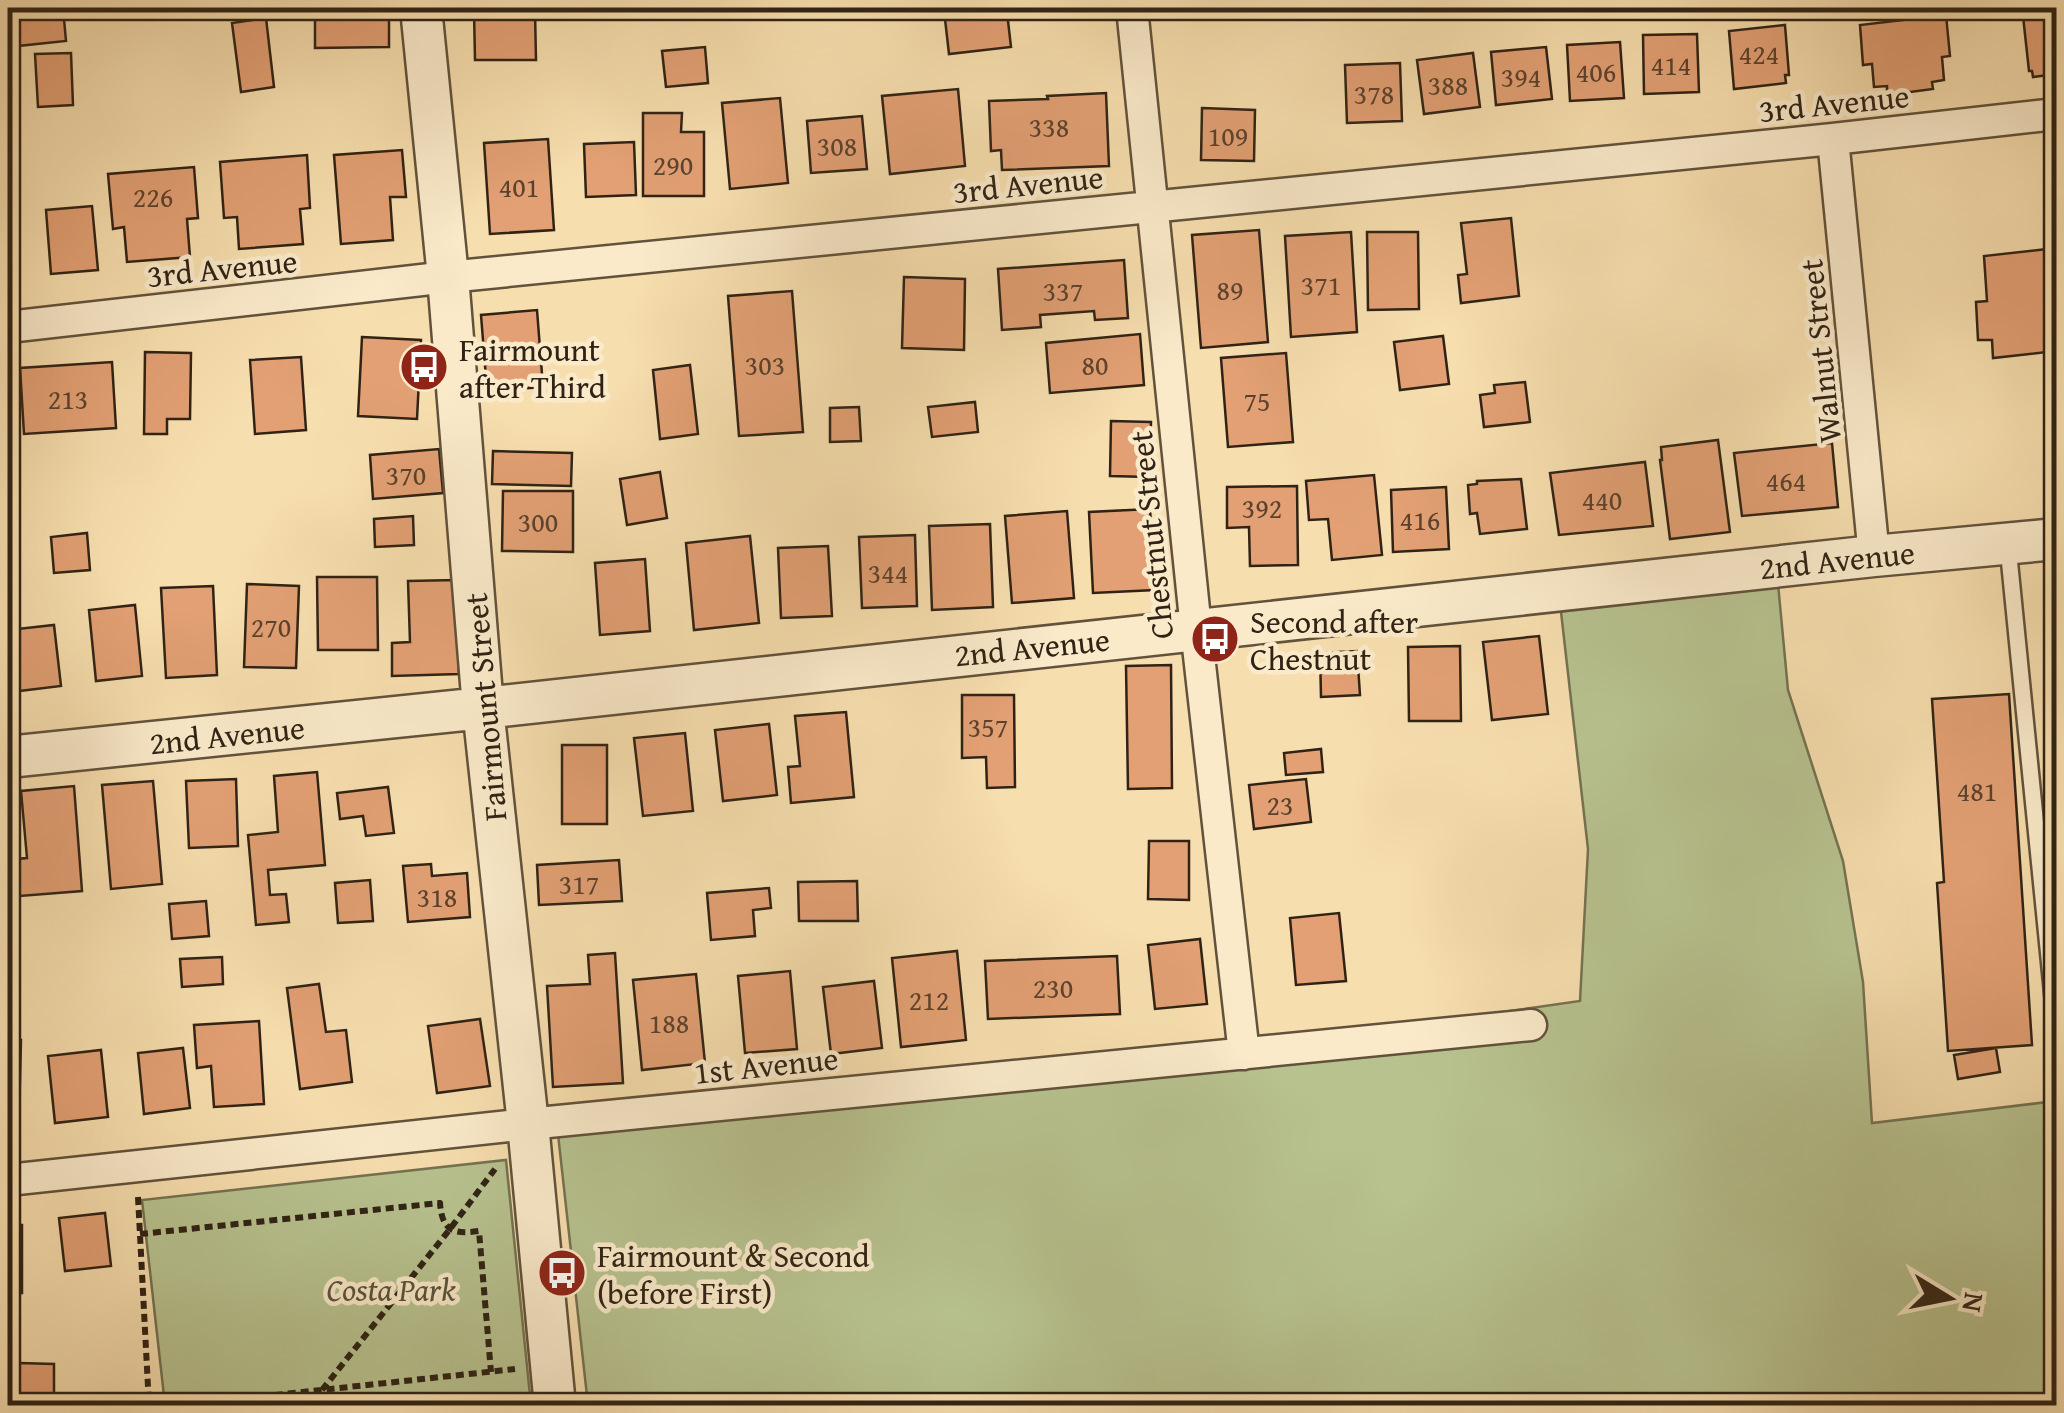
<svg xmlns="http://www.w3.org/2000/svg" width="2064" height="1413" font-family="'Gentium Book Plus',serif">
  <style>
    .green { fill: #b7c28f; stroke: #747252; stroke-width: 2.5 }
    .building { fill: #e2a074; stroke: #302315; stroke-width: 2.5 }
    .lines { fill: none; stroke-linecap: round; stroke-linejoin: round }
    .service-casing { stroke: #62523b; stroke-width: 20 }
    .minor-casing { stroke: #62523b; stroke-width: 35 }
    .tertiary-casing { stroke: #62523b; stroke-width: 45 }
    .path { stroke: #302315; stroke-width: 6; stroke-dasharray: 8 5; stroke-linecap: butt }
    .service { stroke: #faeaca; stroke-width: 15 }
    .minor { stroke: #faeaca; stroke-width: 30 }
    .tertiary { stroke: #faeaca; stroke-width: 40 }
    .labels { text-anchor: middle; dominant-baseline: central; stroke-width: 9; stroke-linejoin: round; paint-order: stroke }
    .number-label { font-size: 28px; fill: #5c422d }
    .street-label { font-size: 32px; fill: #302315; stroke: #faeaca }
    .poi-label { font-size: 32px; fill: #302315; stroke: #faeaca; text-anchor: start }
    .park-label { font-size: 32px; font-style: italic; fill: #58533a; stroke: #faeaca }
  </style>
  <rect width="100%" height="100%" fill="#f7deae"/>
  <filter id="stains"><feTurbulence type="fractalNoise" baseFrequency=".002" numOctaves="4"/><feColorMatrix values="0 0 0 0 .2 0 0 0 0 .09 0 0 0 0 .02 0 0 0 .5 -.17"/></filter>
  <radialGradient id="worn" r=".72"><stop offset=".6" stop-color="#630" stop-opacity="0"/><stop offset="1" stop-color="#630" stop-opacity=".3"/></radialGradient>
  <!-- green -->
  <path class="green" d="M1777,573l11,117 55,171 20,121 9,141 184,-22v304h-1468l-32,-289 685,-67 339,-48 8,-152 -28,-246z
    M506,1160l25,245h-366l-23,-205z"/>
  <!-- building -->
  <path class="building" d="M8,8h55l3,33 -58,6z
    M315,8h74v39l-74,1z
    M474,11h61l1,49h-61z
    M1007,12l4,35 -62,7 -4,-35z
    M2056,12v62l-23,3 -1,-6h-3l-6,-55z
    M1946,15l4,41 -8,1 2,23 -12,2 1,7 -46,6v-9l-13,1 -2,-23 -9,1 -3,-40z
    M266,18l8,69 -33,5 -9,-69z
    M1785,25l4,50h-4l1,8 -52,6 -5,-58z
    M1697,34l2,58 -55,2 -1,-59z
    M1620,42l4,56 -54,3 -3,-56z
    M705,47l3,36 -42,4 -4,-36z
    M1546,47l6,52 -56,6 -5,-53z
    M71,53l2,52 -35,2 -3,-53z
    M1473,53l7,54 -56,7 -7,-54z
    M1400,63l2,58 -55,2 -2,-58z
    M958,89l7,77 -75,8 -8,-78z
    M1106,93l3,73 -107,4 -1,-20 -10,1 -2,-50 59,-2 -1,-3z
    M780,98l8,85 -58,6 -8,-86z
    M1202,108l53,2 -1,51 -53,-1z
    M643,113h39l-1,19h23v64h-61z
    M862,116l5,53 -56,4 -4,-52z
    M548,139l6,91 -64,4 -6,-91z
    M634,142l2,53 -50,2 -2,-53z
    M402,150l4,47h-16l3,43 -52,4 -7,-89z
    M307,155l3,53 -10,1 3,35 -64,5 -2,-32 -13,1 -4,-56z
    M194,167l4,51 -11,1 3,38 -63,5 -3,-35 -11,2 -5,-55z
    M92,206l6,64 -47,4 -5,-64z
    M11,214l6,64 -9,1v-64z
    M1511,218l8,78 -58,7 -3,-28 9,-1 -6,-51z
    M1259,230l9,112 -67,6 -9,-113z
    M1351,232l6,100 -66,5 -6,-101z
    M1367,232h51l1,77 -51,1z
    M2056,248v103l-63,7 -1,-18h-14l-2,-38 11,-1 -3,-45z
    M1124,260l4,58 -33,2 -1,-9 -54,4 1,12 -39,3 -4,-61z
    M904,277l61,2 -1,71 -62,-2z
    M792,291l11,141 -64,4 -11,-140z
    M537,310l6,77 -56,4 -6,-76z
    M1140,334l4,51 -94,8 -4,-50z
    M1443,336l6,48 -49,6 -6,-48z
    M362,337l59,3 -4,79 -59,-3z
    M145,352l46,1 -1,66h-23v15h-23z
    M1286,353l7,89 -65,5 -7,-89z
    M301,357l5,73 -51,4 -5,-74z
    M112,362l4,66 -92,6 -4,-66z
    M690,365l8,69 -38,5 -7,-69z
    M1525,382l5,40 -46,5 -4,-32 15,-2 -1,-8z
    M975,402l3,30 -46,5 -4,-30z
    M859,407l2,34 -31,1v-34z
    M1111,421l40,1 -2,55 -39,-1z
    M1718,440l12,92 -60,7 -10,-79h2l-1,-13z
    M1832,443l6,64 -96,9 -8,-63z
    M439,449l4,44 -70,6 -3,-44z
    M493,451l79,2 -1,33 -79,-2z
    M1645,462l8,64 -94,9 -9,-62z
    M660,472l7,46 -40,7 -7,-46z
    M1374,475l8,80 -50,5 -4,-41 -19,1 -3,-39z
    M1521,479l6,50 -47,5 -3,-21 -7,1 -2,-29 9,-1v-3z
    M1297,486l1,79 -48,1 -1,-39 -22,1v-41z
    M1446,487l3,62 -56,3 -2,-62z
    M503,491h70v61l-71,-1z
    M1150,509l5,81 -62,3 -4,-81z
    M1067,511l7,87 -62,5 -7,-87z
    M413,516l1,29 -39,2 -1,-28z
    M990,524l3,83 -61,3 -3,-84z
    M87,533l3,37 -36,3 -3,-36z
    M915,535l2,71 -55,2 -3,-71z
    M750,536l9,87 -65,7 -8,-87z
    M828,546l4,70 -51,2 -3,-70z
    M645,559l5,72 -50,4 -5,-72z
    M317,577h60l1,73h-60z
    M456,580l3,94 -67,2v-33l18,-1 -2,-61z
    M247,584l52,2 -3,82 -52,-1z
    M213,586l4,89 -51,3 -5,-90z
    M135,605l7,71 -46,5 -7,-71z
    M54,625l7,61 -50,6 -3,-62z
    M1539,636l9,78 -56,6 -9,-78z
    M1460,646l1,75h-52l-1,-74z
    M1357,651l3,44 -39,2 -1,-44z
    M1171,665l1,123 -44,1 -2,-123z
    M2009,694l23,351 -84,6 -11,-168 7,-1 -12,-183z
    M962,695h52l1,92 -28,1 -1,-31 -24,1z
    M846,712l8,85 -63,6 -3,-36 12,-1 -5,-50z
    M769,724l8,71 -54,6 -8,-71z
    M685,733l8,78 -50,5 -9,-78z
    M562,745h45v79h-45z
    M1321,749l2,23 -37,3 -2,-22z
    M317,772l8,93 -57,5 2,25 16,-1 3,28 -33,3 -8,-90 30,-3 -4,-56z
    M236,779l2,67 -49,2 -3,-67z
    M1306,779l5,43 -57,7 -5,-44z
    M153,781l9,103 -51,5 -9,-104z
    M74,786l8,105 -62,5 -4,-37 11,-1 -6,-67z
    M388,787l6,46 -28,3 -3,-20 -23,3 -3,-26z
    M1149,841h40v59l-41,-1z
    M619,860l3,41 -83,4 -2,-40z
    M431,864l1,12 35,-3 3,44 -62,5 -5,-56z
    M370,880l3,41 -35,2 -3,-40z
    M857,881l1,40h-59l-1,-39z
    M769,888l2,20 -18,2 2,26 -44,4 -4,-47z
    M206,901l3,35 -37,3 -3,-35z
    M1339,913l7,68 -50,4 -6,-67z
    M1200,939l7,65 -52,5 -7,-64z
    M957,951l9,89 -65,7 -9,-89z
    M615,953l8,130 -70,4 -6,-101 43,-2 -2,-29z
    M1117,956l3,58 -132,5 -3,-58z
    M222,957l1,27 -41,3 -2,-28z
    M790,971l7,78 -52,4 -7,-77z
    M696,974l9,89 -63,7 -9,-90z
    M874,981l8,67 -51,6 -8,-67z
    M319,984l7,48 20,-2 6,52 -52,7 -13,-101z
    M480,1019l10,67 -53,7 -9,-67z
    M259,1021l5,83 -50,3 -3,-41 -14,2 -3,-43z
    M8,1040h13l-2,82h-11z
    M183,1048l7,60 -46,6 -6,-61z
    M1996,1048l4,24 -42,7 -4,-24z
    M101,1050l7,67 -53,6 -7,-67z
    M105,1213l6,53 -46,5 -6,-53z
    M8,1225h14v68l-14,1z
    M19,1363l35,1v36l-36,-1z"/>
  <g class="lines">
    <!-- service casing -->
    <g class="service-casing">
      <path id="service" d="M2008,547l48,481"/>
    </g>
    <!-- minor casing -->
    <g class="minor-casing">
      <path id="minor" d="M1132,8l64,621 48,425
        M1833,139l41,417
        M8,327l440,-50 1385,-138 223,-25
        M8,1180l520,-56 1003,-99"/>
    </g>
    <!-- tertiary casing -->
    <g class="tertiary-casing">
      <path id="tertiary" d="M421,8l27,269 35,431 45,416 27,282
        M8,757l475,-49 1391,-152 182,-17"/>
    </g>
    <!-- path -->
    <path class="path" d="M138,1197l11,209
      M140,1234l300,-31c2,27 12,32 39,28l12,141
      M322,1390l128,-161 45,-60
      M211,1406l27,-7 277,-30"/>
    <!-- service -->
    <use href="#service" class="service"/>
    <!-- minor -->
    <use href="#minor" class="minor"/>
    <!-- tertiary -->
    <use href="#tertiary" class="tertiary"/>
  </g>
  <!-- icons -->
  <defs>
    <g id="bus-disc" transform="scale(2.5)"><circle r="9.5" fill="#8f2418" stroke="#faeaca"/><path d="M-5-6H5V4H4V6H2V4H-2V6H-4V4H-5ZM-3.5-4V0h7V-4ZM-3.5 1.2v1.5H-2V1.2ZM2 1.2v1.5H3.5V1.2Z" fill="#fff"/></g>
  </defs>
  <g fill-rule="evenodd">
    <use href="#bus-disc" x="424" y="367"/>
    <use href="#bus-disc" x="1215" y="639"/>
    <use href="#bus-disc" x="562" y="1273"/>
  </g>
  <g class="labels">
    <!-- number labels -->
    <g class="number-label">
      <text x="1759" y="53">424</text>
      <text x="1671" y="64">414</text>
      <text x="1596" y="71">406</text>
      <text x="1521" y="76">394</text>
      <text x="1448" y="84">388</text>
      <text x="1374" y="93">378</text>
      <text x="1049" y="126">338</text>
      <text x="1228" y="135">109</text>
      <text x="837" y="145">308</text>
      <text x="673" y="164">290</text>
      <text x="519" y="186">401</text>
      <text x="153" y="196">226</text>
      <text x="1321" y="284">371</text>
      <text x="1230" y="289">89</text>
      <text x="1063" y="290">337</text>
      <text x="765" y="364">303</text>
      <text x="1095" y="364">80</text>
      <text x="68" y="398">213</text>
      <text x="1257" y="400">75</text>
      <text x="406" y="474">370</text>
      <text x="1786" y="480">464</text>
      <text x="1602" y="499">440</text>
      <text x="1262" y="507">392</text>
      <text x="1420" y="519">416</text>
      <text x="538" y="521">300</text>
      <text x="888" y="572">344</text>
      <text x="271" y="626">270</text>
      <text x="988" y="726">357</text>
      <text x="1977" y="790">481</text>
      <text x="1280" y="804">23</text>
      <text x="579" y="883">317</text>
      <text x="437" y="896">318</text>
      <text x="1053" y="987">230</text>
      <text x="929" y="999">212</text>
      <text x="669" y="1022">188</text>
    </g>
    <!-- street labels -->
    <g class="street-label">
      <text transform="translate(1834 103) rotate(-6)">3rd Avenue</text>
      <text transform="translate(1028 184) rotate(-6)">3rd Avenue</text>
      <text transform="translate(222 268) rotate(-6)">3rd Avenue</text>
      <text transform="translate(1820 351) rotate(-96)">Walnut Street</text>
      <text transform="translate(1151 535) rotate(-96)">Chestnut Street</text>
      <text transform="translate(1837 560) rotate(-6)">2nd Avenue</text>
      <text transform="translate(1032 647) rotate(-6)">2nd Avenue</text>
      <text transform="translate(485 707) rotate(-95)">Fairmount Street</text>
      <text transform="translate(227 735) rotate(-6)">2nd Avenue</text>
      <text transform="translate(766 1065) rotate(-6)">1st Avenue</text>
    </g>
    <!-- poi labels -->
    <g class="poi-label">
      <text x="459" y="349">Fairmount<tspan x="459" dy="37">after Third</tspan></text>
      <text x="1250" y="621">Second after<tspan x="1250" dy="37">Chestnut</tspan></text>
      <text x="597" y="1255">Fairmount &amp; Second<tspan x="597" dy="37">(before First)</tspan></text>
    </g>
    <!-- park labels -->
    <g class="park-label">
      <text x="391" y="1289">Costa Park</text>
    </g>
  </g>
  <!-- margin -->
  <rect width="2064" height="1413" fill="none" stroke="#f7deae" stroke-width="40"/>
  <rect x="10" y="10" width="2044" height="1393" fill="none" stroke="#302315" stroke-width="5"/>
  <rect x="20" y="20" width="2024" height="1373" fill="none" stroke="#302315" stroke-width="2.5"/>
  <!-- north arrow -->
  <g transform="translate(1949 1298) rotate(100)" stroke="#faeaca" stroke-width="8" paint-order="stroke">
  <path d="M0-8L18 38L0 25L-18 38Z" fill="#302315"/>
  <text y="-15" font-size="28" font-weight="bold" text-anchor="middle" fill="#302315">N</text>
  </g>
  <rect width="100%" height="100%" filter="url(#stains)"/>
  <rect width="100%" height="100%" fill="url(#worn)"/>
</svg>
